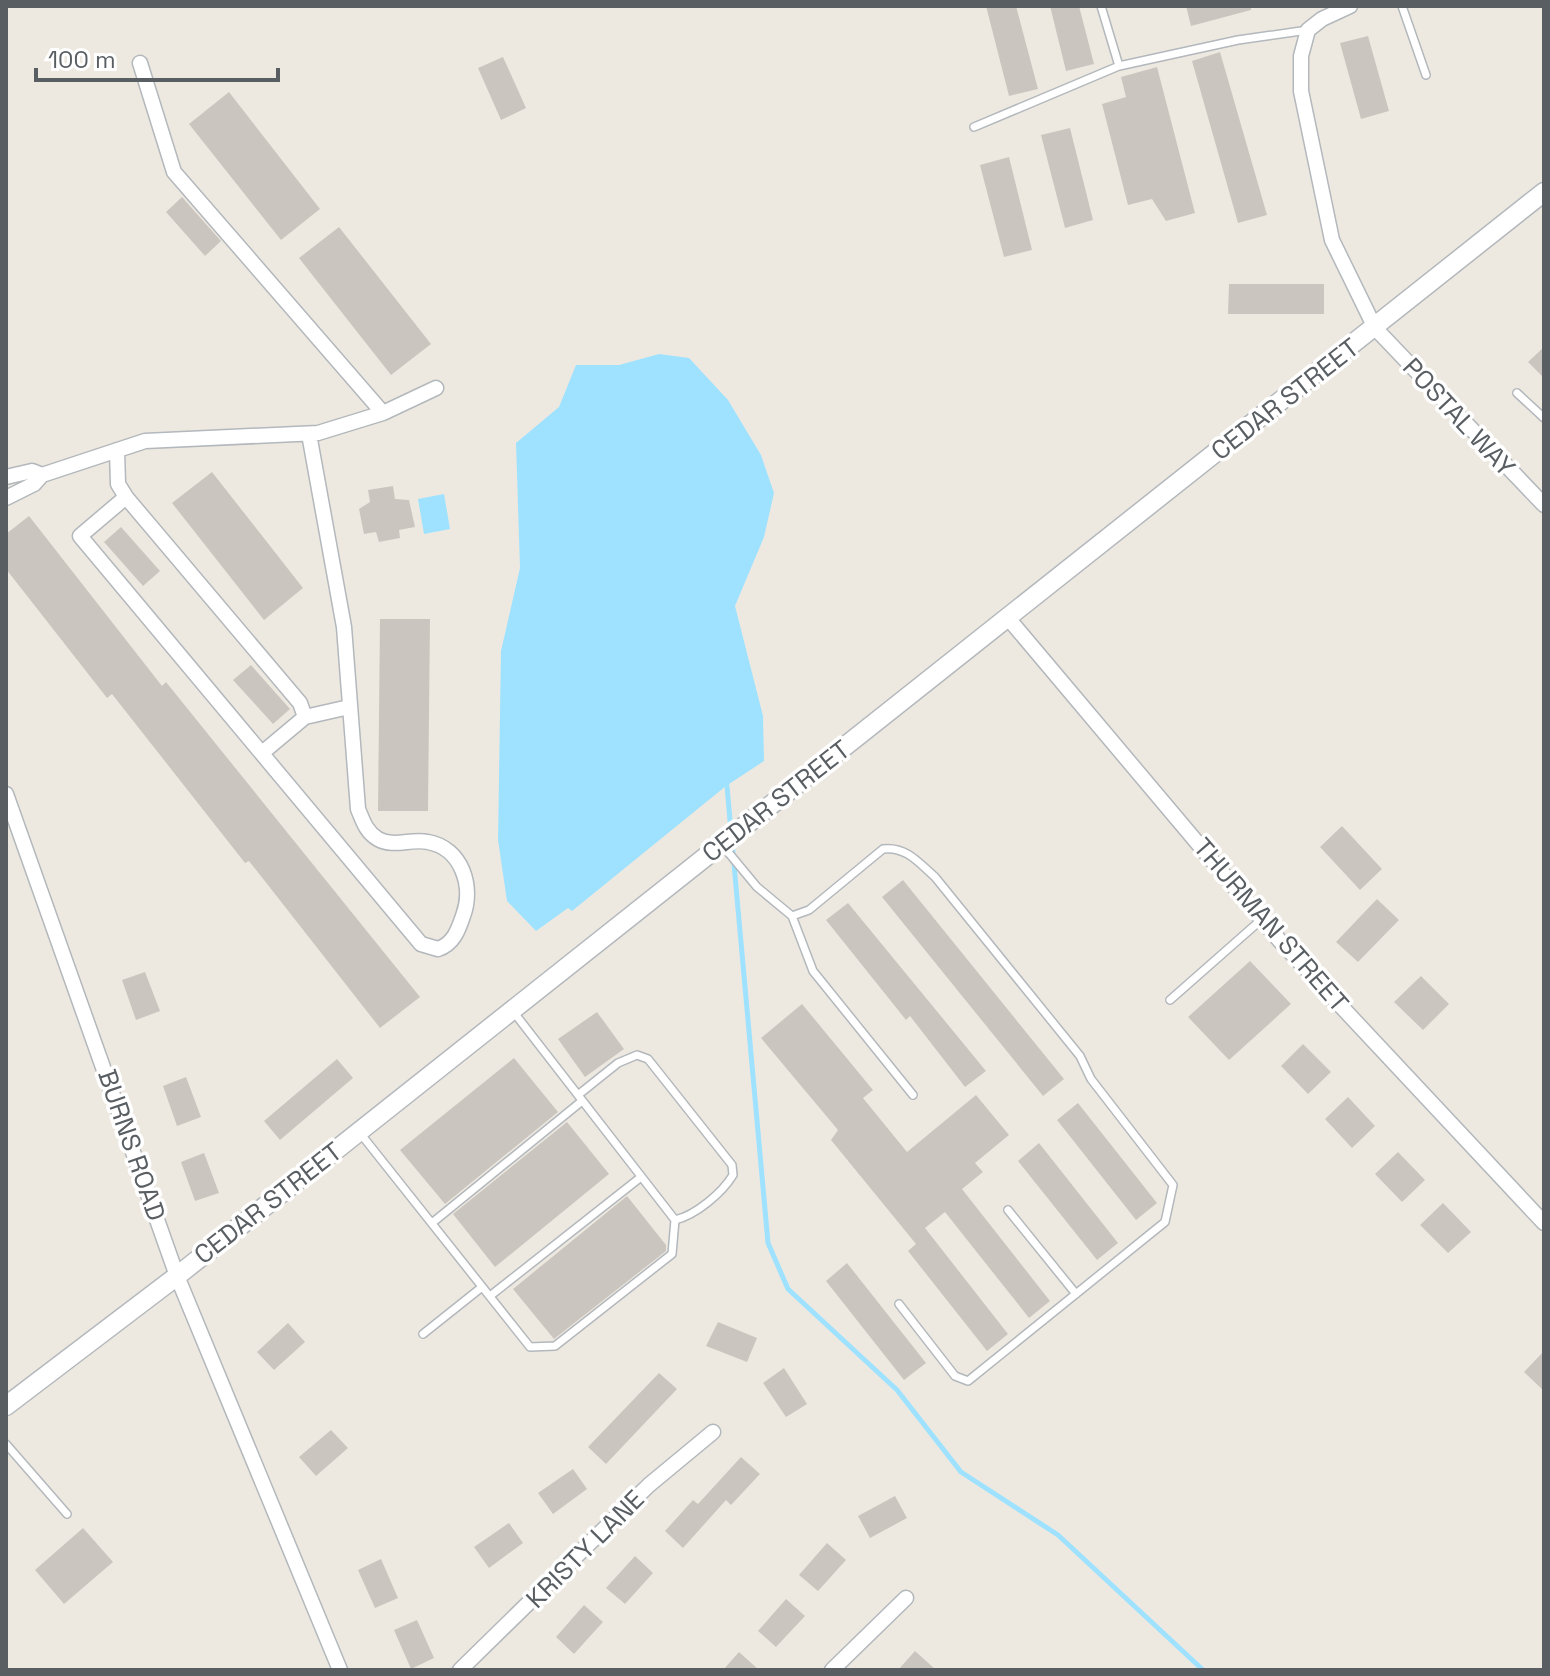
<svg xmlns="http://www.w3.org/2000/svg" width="1550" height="1676" font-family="'Space Grotesk',sans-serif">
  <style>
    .water { fill: #9ee2ff }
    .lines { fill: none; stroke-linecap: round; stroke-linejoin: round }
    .stream { stroke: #9ee2ff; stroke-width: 5 }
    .building { fill: #cbc5bf }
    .service-casing { stroke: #b3b8bc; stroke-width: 10 }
    .minor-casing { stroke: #b3b8bc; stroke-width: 17 }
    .tertiary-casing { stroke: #b3b8bc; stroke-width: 21 }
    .service { stroke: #fff; stroke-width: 7 }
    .minor { stroke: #fff; stroke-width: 14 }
    .tertiary { stroke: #fff; stroke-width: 18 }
    .labels { text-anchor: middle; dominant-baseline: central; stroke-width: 7; stroke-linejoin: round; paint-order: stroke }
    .street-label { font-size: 26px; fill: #595e63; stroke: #fff }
  </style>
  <rect width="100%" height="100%" fill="#eee9e0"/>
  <!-- water -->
  <path class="water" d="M659,354l30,4 39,42 33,55 13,38 -10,44 -29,69 28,110 1,45 -38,25 -154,125 -4,-3 -32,23 -29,-30 -9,-61 3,-189 19,-83 -4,-125 43,-36 17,-42h43z
    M444,494l6,35 -26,5 -6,-35z"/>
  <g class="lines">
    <!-- stream -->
    <path class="stream" d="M727,786l4,46
      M732,842l36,401 20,46 109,101 64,82 97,63 145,135"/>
  </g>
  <!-- building -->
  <path class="building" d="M986,6h30l22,83 -29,7z
    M1050,6h29l15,58 -28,7z
    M1186,6h65v4l-60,16z
    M1368,36l21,75 -28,8 -21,-76z
    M1220,52l47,163 -29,8 -46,-162z
    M503,57l23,51 -25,12 -23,-52z
    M1157,67l38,146 -29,8 -14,-22 -24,6 -26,-101 24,-7 -5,-20z
    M229,92l91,117 -39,31 -92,-116z
    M1070,128l23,92 -28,8 -24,-93z
    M1009,157l23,93 -28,7 -24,-92z
    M182,197l39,44 -16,15 -39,-44z
    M339,227l92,117 -40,31 -92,-117z
    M1229,284h95v30h-96z
    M1544,347v31l-16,-16z
    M212,472l91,116 -39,32 -92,-117z
    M393,486l2,13 14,1 6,27 -16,3 1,8 -21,4 -3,-10 -12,2 -5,-25 11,-7 -2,-12z
    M29,516l133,170 4,-4 254,315 -40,31 -131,-167 -4,2 -133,-169 -5,4 -101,-129v-35z
    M121,527l39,44 -17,15 -39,-44z
    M380,619h50l-2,192h-50z
    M251,665l39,44 -17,15 -40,-44z
    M1342,826l40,43 -22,21 -40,-43z
    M903,880l161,199 -21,17 -161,-199z
    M1377,899l22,21 -41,42 -22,-20z
    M848,903l138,168 -21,16 -55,-71 -4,4 -80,-100z
    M1250,961l41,43 -62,56 -41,-43z
    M145,972l15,39 -24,9 -14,-40z
    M1421,976l28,28 -26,26 -29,-28z
    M802,1004l71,86 -10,8 44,54 69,-57 33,40 -34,28 8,9 -21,17 88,112 -21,17 -84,-106 -20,16 83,106 -21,17 -79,-100 8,-7 -85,-104 7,-10 -77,-92z
    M597,1012l27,37 -39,28 -27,-38z
    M1303,1044l28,28 -23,22 -27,-28z
    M514,1058l44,54 -113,92 -45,-54z
    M337,1059l16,19 -73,62 -16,-19z
    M186,1077l15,40 -24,9 -14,-40z
    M1348,1097l27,29 -23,22 -27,-29z
    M1078,1103l79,100 -21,17 -79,-100z
    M567,1122l42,52 -114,93 -42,-53z
    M1039,1143l79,100 -21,17 -79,-99z
    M1398,1152l27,28 -23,22 -27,-28z
    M204,1153l15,40 -24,8 -14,-39z
    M627,1196l39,49v6l-112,88 -41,-50z
    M1443,1203l28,29 -23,21 -28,-28z
    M847,1263l79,100 -22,17 -78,-99z
    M718,1322l39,16 -10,24 -41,-16z
    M288,1323l17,19 -31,28 -17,-18z
    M1544,1351v40l-20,-19z
    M784,1368l23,36 -21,13 -23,-34z
    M659,1373l18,16 -71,75 -18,-17z
    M331,1430l17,18 -32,28 -17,-19z
    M741,1457l19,17 -29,31 -5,-5 -43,48 -18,-17 28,-31 5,4z
    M573,1469l14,20 -34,25 -15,-21z
    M895,1496l12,22 -37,20 -12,-22z
    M509,1523l14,20 -34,25 -15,-21z
    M83,1528l30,34 -49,42 -29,-34z
    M827,1543l19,17 -28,31 -19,-16z
    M635,1556l18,17 -28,31 -19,-16z
    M381,1559l17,39 -23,10 -17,-38z
    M786,1599l19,17 -29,31 -18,-16z
    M584,1605l19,17 -29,32 -18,-17z
    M417,1620l17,38 -23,11 -17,-39z
    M915,1651l21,19h-38z
    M739,1652l20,18h-36z"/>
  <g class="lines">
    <!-- service casing -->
    <g class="service-casing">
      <path id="service" d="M1101,6l18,60
        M1402,6l24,69
        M974,127l145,-61 119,-26 70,-10
        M1517,393l27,25
        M723,846l34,41 35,29 17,-6 74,-61c23,-3 36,14 52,28l145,179 11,23 82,106 -8,37 -197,159 -13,-5 -56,-72
        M792,916l21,55 100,124
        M1170,1000l92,-81
        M578,1095l40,-32 19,-8 11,4 84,106 1,10c-11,18 -37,40 -58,45
        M360,1133l170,214 25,-1 117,-92 3,-34 -163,-210
        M1008,1210l68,84
        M432,1223l150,-122
        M490,1296l151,-119
        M423,1334l59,-47
        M6,1444l61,70"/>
    </g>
    <!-- minor casing -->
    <g class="minor-casing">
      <path id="minor" d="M1350,6l-28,13 -14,11 -7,26v35l31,149 43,88 169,177
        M140,63l34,109 209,241
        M117,450l1,34 8,13 -46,39 341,408 17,5c15,-5 20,-18 25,-33 11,-29 -1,-68 -35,-74 -17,-4 -34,6 -50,-3 -12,-7 -15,-18 -20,-30l-14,-182 -35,-193
        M42,475l103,-34 173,-8 65,-20 53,-25
        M6,477l26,-6 10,4 -8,9 -28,14
        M126,497l174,206 5,14
        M1008,618l272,323 264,282
        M262,753l43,-36 44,-10
        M6,794l171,482 163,394
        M460,1670l189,-185 64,-53
        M832,1670l74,-72"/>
    </g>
    <!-- tertiary casing -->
    <g class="tertiary-casing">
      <path id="tertiary" d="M6,1406l171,-130 1367,-1084"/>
    </g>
    <!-- service -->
    <use href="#service" class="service"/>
    <!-- minor -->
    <use href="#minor" class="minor"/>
    <!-- tertiary -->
    <use href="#tertiary" class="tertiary"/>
  </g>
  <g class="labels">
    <!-- street labels -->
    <g class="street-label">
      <text transform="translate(1285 399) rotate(-38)">CEDAR STREET</text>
      <text transform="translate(1459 417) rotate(47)">POSTAL WAY</text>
      <text transform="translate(776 801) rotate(-38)">CEDAR STREET</text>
      <text transform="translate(1271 925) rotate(49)">THURMAN STREET</text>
      <text transform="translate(132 1145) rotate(71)">BURNS ROAD</text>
      <text transform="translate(268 1203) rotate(-38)">CEDAR STREET</text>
      <text transform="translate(585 1549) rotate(-45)">KRISTY LANE</text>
    </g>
  </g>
  <!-- border -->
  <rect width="1550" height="1676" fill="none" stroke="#595e63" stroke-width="16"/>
  <!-- scale -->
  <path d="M36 68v12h242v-12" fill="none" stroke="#595e63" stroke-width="4"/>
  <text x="48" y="68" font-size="24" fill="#595e63" stroke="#ffffff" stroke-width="6" paint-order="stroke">100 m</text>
</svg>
